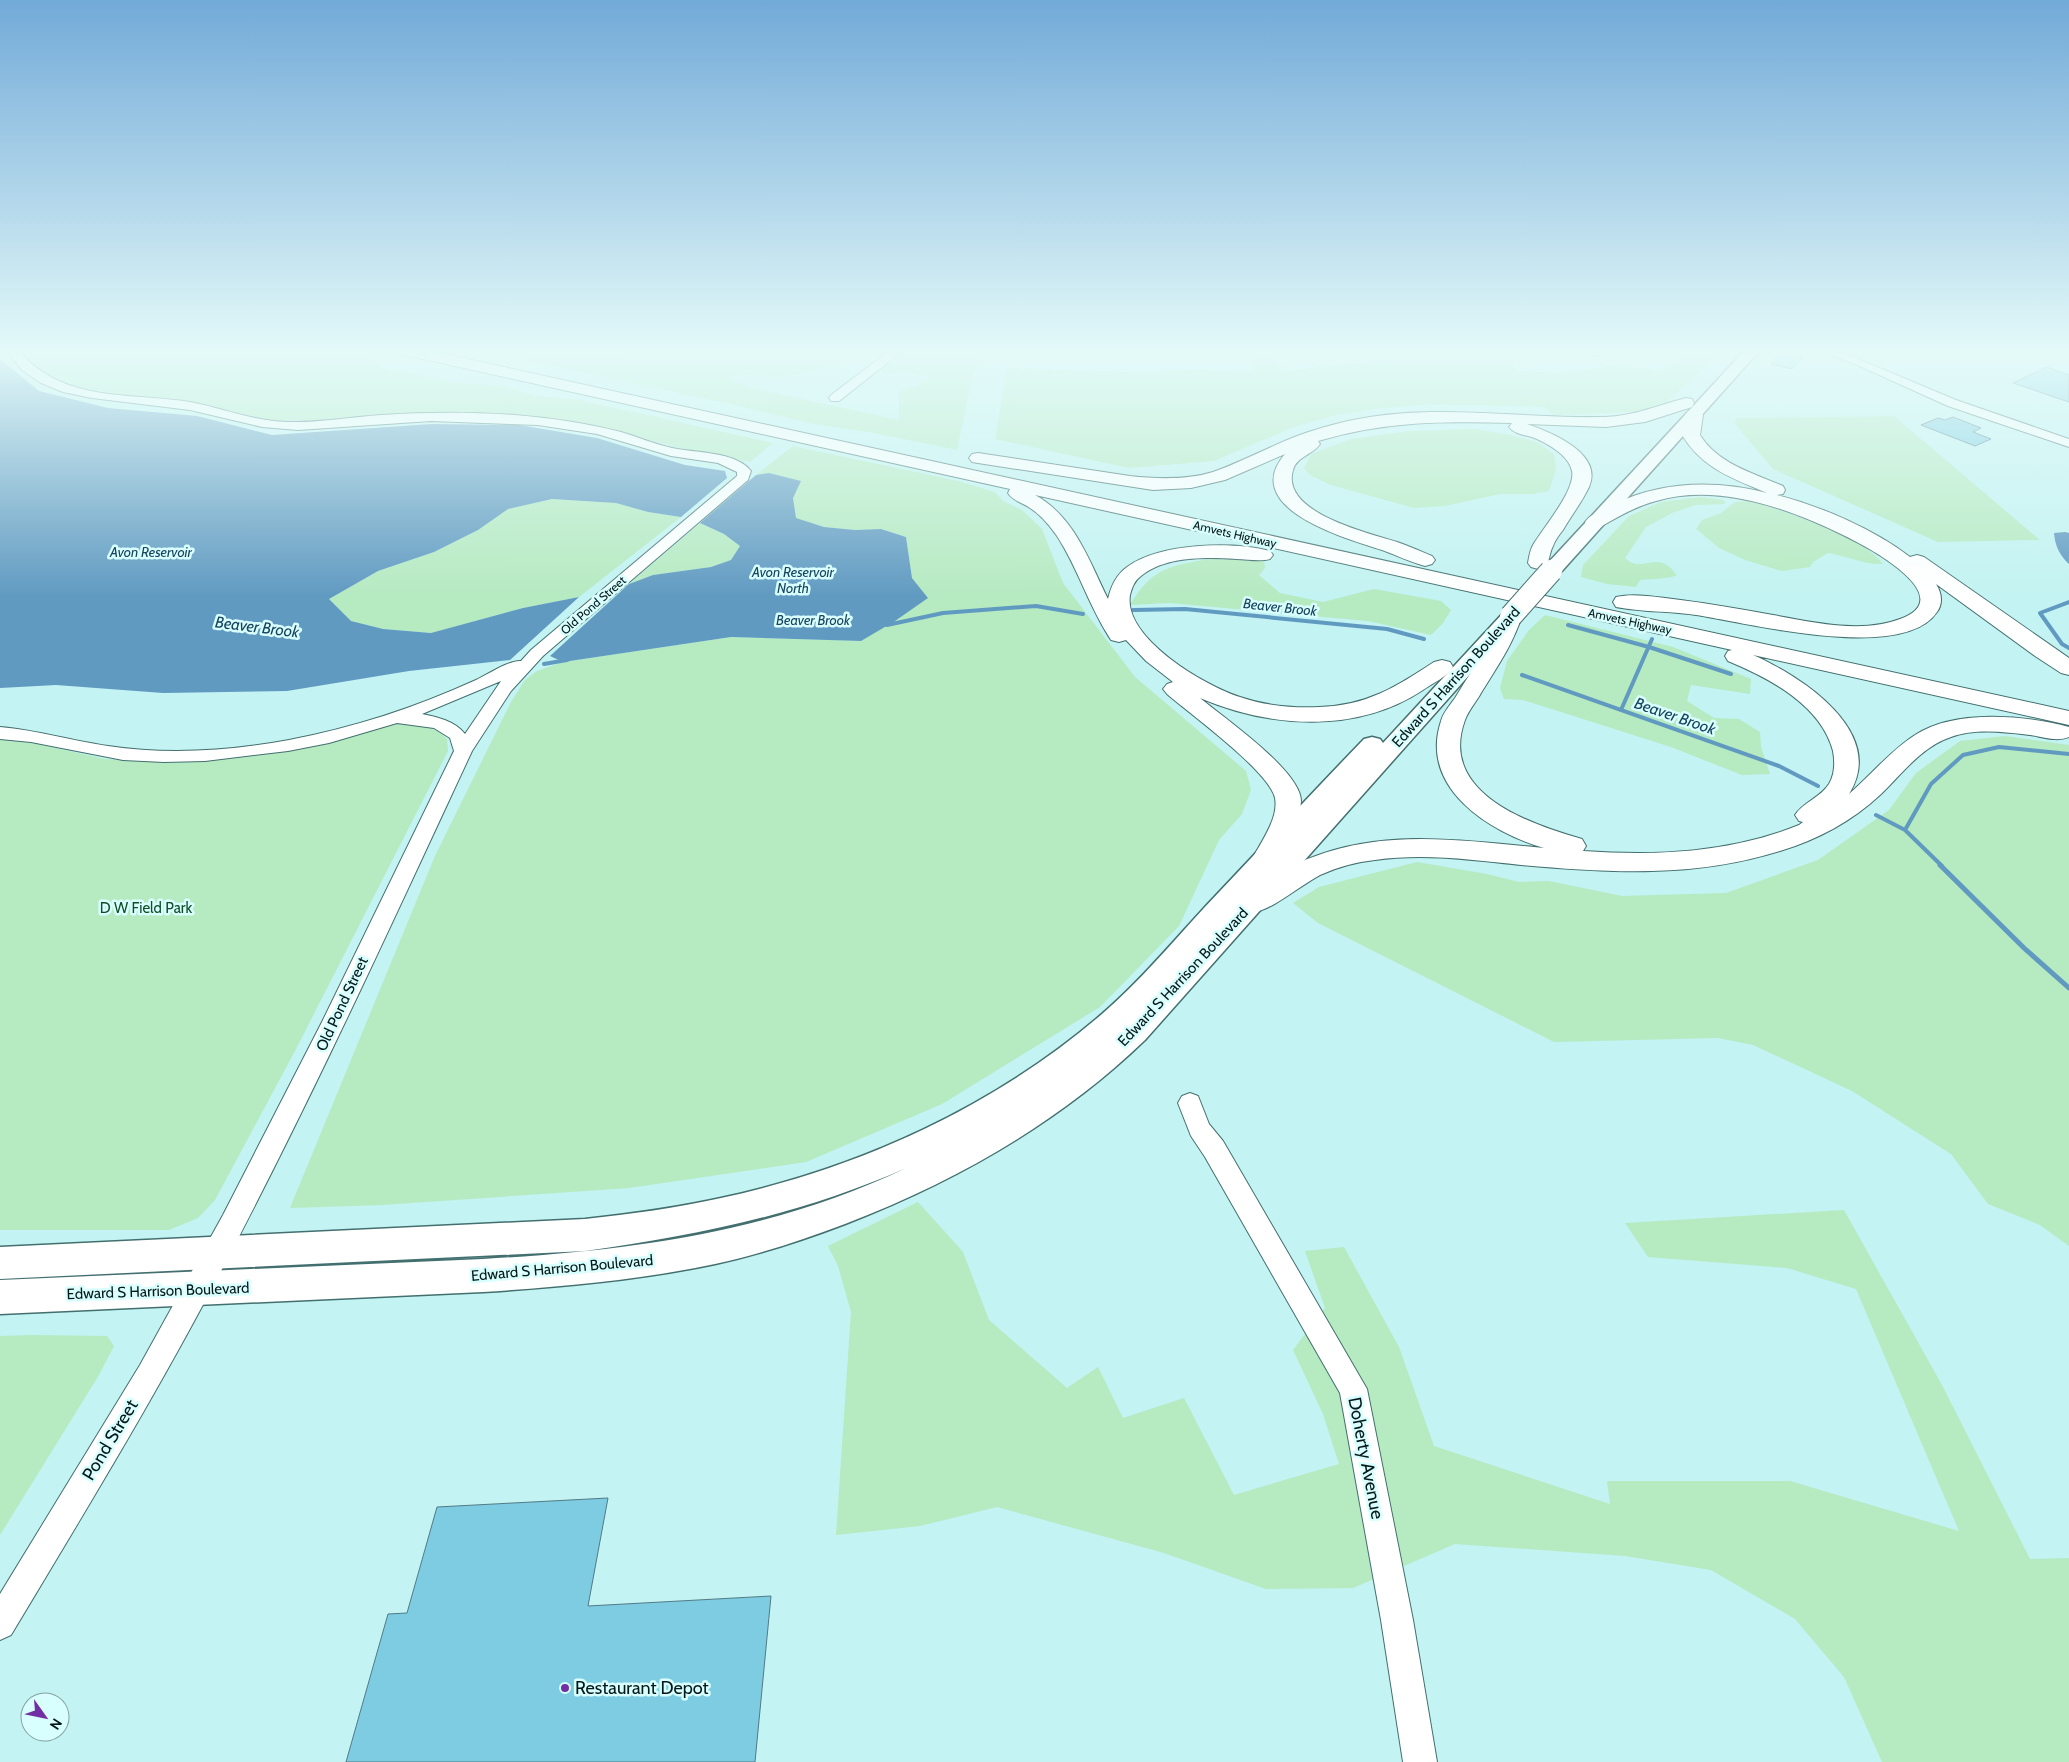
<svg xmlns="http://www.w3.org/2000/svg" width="2069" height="1762" font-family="Cabin,sans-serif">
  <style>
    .green { fill: #b6eac1 }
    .water { fill: #619ac1 }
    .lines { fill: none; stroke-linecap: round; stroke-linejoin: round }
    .stream-far2 { stroke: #619ac1; stroke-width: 3 }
    .stream-far1 { stroke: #619ac1; stroke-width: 4 }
    .stream { stroke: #619ac1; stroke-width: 5 }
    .building { fill: #7dcce2; stroke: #527a86 }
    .minor-casing { stroke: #436f6f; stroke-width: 2 }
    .major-casing { stroke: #436f6f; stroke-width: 3 }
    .highway-casing { stroke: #436f6f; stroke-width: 2 }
    .minor { fill: #fff; fill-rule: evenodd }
    .major { fill: #fff; fill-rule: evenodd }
    .highway { fill: #fff; fill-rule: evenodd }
    .major-bridge-far1-casing { stroke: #436f6f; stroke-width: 19; stroke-linecap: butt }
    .major-bridge-casing { stroke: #436f6f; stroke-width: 24; stroke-linecap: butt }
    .major-bridge-far1 { stroke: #fff; stroke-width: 17 }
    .major-bridge { stroke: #fff; stroke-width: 22 }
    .poi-dot { fill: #722fa3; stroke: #d8fefe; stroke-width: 2 }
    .labels { text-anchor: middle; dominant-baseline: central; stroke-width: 5; stroke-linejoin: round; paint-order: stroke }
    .far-street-label { font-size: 12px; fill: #061819; stroke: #d8fefe }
    .far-water-label { font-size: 14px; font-style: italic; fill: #17435f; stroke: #d8fefe }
    .street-label { font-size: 15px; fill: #061819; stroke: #d8fefe }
    .park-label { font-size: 15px; fill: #104e26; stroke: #d8fefe }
    .water-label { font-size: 16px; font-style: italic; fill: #17435f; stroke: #d8fefe }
    .near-street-label { font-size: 18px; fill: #061819; stroke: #d8fefe }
    .near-poi-label { font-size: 18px; fill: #061819; stroke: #d8fefe; text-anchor: start }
  </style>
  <rect width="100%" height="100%" fill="#c3f3f2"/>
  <!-- green -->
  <path class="green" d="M19,349h328l20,8 14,11 77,15 44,3 33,10 44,4 194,43 -23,19 -75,-15 -80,-22 -67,-10 -91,-2 -121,8 -50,-1 -69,-17 -76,-8 -42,-8 -39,-17 -15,-13z
    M473,349h91l22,5 48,4h205l3,2c-16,9 -49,17 -68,17 -15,0 -28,-5 -42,0l-1,3 19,8 149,32v-28c11,-5 24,-7 31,-15l-27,-5 -12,2 -13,-2 30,-23h77l-13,29 -15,72 -88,-18 -55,-8 -79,-19z
    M1248,349h19l16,22 84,-9 139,-5 11,14 44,2 54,-7 43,4 19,-7 4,-10 14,-2 19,3 1,4 -49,45 -32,9 -81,3 -9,-8 -113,-3 -58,5 -37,6 -42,12 -80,34 -85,7 -134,-29 12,-71 154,5v-4l93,2z
    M1988,349h81v8z
    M1894,416l146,124 -102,2 -165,-73 -38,-45 1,-6z
    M1474,429l37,6 26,7 17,12 2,15 -7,22 -17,3h-32l-55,12 -31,2 -83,-23 -21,-10 -6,-7 7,-14 40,-15 58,-8z
    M793,446l165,35 37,11 8,9 19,9 20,19 21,54 72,94 111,94 5,19 -9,24 -23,26 -40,86 -79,81 -158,97 -136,58 -177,26 -247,17 -92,3 145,-352 76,-154 14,-22 12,-9 26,-9 168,-25 130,4 67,-43 -16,-20 -6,-41 -25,-8 -26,1 -31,-3 -29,-9 -2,-20 -23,-25 -14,2z
    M1700,497l24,3 1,4 -29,1 -24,8 -26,14 -21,31c15,14 26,-1 40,6 5,2 8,7 12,11 -6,4 -29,4 -37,5l-4,7 -29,-3 -26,-7 2,-12 46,-49 32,-14z
    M552,499l64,4 32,9 33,5 -102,80 -56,11 -91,25 -49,-4 -33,-8 -21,-22 49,-28 56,-19 44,-22 29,-21z
    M1749,501c31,8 117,37 134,63 -19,1 -36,-8 -55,-11l-15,9 -3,5 -28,4 -37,-11 -26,-12 -23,-19 6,-9 19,-7 14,-11z
    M700,523l24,11 17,13 -10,13 -20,7 -58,8 -24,9z
    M1209,559l55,1 1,8 -6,7 21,18 43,9 51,-13 67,12 10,9 -8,13 -12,12 -63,-14 -199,-18 -39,2c22,-37 39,-39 79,-46z
    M1545,615l128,32 78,32 -1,15 -59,-9 -4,16 27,17 25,1 21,13 1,15 9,27 -28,1 -71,-28 -148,-47 -19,-1 -4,-11 7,-27 22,-31z
    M395,724c17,-1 39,0 52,15l1,12 -152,298 -81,151 -17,18 -29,12h-169v-491l37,5 68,15 68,4 79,-8z
    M2005,736l64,9v501l-29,-21 -52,-21 -37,-50 -99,-63 -99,-46 -35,-7 -164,4 -236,-119 -25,-20 26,-16 98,-25 70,12 32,8 30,-1 73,15 104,-3 92,-33 71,-50 27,-37 44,-32z
    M918,1202l45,50 26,68 78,68 31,-21 25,51 61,-20 50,97 105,-31 -16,-50 -30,-64 32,-42 -20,-57 39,-4 55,100 35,99 176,58 -3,-23h183l169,50 -103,-242 -69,-21 -139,-11 -23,-34 219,-13 98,175 88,174 39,-1v204h-187l-38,-85 -49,-58 -84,-49 -86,-14 -170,-12 -102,44 -87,1 -102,-36 -167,-46 -77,19 -84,9 15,-223 -13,-46 -10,-20z
    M33,1335l74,1 7,10 -15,29 -99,160v-199z"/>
  <!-- water -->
  <path class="water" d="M0,359l39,32 69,17 89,8 75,19 160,-11 87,1 78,13 88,27 40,6 2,7 -46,39 -33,-5 -32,-9 -64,-4 -44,10 -30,21 -44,22 -56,19 -49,28 22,22 32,8 48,4 92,-25 56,-11 -69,63 -101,11 -122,20 -124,2 -107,-8 -56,3z
    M769,473l32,8 -8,17 3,20 28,9 31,3 26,-1 25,8 6,41 16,20 -33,23 -34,20 -130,-4 -168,25 -13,-6 79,-72 24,-9 58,-8 20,-7 9,-14 -16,-12 -24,-11 56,-48z
    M2065,532l4,1v31c-9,-8 -14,-18 -15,-31z"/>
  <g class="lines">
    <!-- stream-far2 -->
    <path class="stream-far2" d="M305,350l5,-1"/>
    <!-- stream-far1 -->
    <path class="stream-far1" d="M2069,602l-29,11 22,31 7,4
      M1133,610l52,-1 202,20 37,10
      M887,625l56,-12 93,-7 47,8
      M1568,625l81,22 82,27
      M544,664l23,-4
      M1522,675l257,91 39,20
      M1621,710l31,-71
      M1876,815l29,15 37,36
      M1905,830l26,-46 32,-29 36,-8 70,7"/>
    <!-- stream -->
    <path class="stream" d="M1940,865l84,83 45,40"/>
  </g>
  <!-- building -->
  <path class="building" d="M1782,351l21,5 -11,13 -21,-5z
    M2047,367l22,8v27l-56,-19z
    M1953,417l28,11 -8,4 18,7 -16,7 -54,-21 17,-7 7,2z
    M608,1498l-20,108 183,-10 -16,166h-409l42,-148 19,-1 30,-106z"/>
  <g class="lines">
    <!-- minor casing -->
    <g class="minor-casing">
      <path id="minor" d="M5,349h12c45,54 110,43 173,53 32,6 63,19 97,20 32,1 63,-5 95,-7 44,-3 89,-3 133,0 36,3 71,8 106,17 17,5 33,12 51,16 22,5 64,3 79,23l-3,9 -205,176 -32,35 -39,60c-86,185 -171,371 -267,550 -61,114 -128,224 -194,334l-11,5v-46l140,-229 83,-150 99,-193 132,-271 -4,-13 -16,-10 -37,-5 -68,20 -41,8 -83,10 -41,1 -41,-2 -92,-18 -31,-3v-12c37,3 72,14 108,19 59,9 122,5 181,-6 64,-12 128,-33 187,-60 11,-5 33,-20 45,-19l10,-11 206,-174v-4l-19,-9 -47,-7 -74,-22 -59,-9 -107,-4 -133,9 -36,-3 -72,-17 -98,-12 -29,-6 -22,-9 -19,-13zM501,681l-36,53c-10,-13 -28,-17 -43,-20z
        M892,349h13l-66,52h-8l-2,-3 2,-3z
        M1586,349h12l3,4 -2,2h-8z
        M1818,349h16l122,51 113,39v8l-121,-41 -93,-42 -35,-13z
        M1190,1093l8,3 11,28 14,17 144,248 46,231 24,142h-34l-22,-142 -41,-227 -135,-236 -14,-21 -13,-33 4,-7z"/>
    </g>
    <!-- major casing -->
    <g class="major-casing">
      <path id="major" d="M1746,349h15l-199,222 -7,2 -7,-2 -3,-4 3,-4z
        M1511,610l7,2 3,4 -3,4 -373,420c-86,83 -189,141 -300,184 -42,16 -85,30 -130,40 -76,16 -154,23 -232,28l-483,22v-34l483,-21c145,-8 290,-27 423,-91 -103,46 -211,68 -321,83l-585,28v-32l585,-28c46,-5 91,-11 136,-21 139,-30 273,-91 381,-184 37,-32 69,-70 102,-106 53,-56 106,-113 160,-169l8,-2 8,2 3,4 121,-131z"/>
    </g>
    <!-- highway casing -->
    <g class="highway-casing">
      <path id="highway" d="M393,349h29l1647,362v14l-316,-70c48,21 135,77 96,139 22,-19 41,-43 66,-59 40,-26 109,-20 154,-8v10c-12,5 -26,0 -39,-2 -25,-3 -55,-7 -79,2 -30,10 -49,37 -71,58 -28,26 -63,45 -100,56 -87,27 -169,22 -259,14 -48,-5 -97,-12 -146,-5 -19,2 -37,7 -55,15 -19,10 -47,34 -65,37 -5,1 -8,0 -13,-2l-4,-7 4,-7c23,-14 45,-30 71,-39 75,-29 154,-16 231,-9 -55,-16 -125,-60 -103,-127 2,-8 9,-16 14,-23 11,-18 23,-37 35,-55 6,-10 7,-22 13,-32l8,-1 8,1 3,5c-10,30 -25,51 -41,77 -5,9 -13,18 -16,27 -27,73 64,104 117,119l4,7 -3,5c74,5 147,2 216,-26l4,-3 -4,-1 -4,-6c8,-13 25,-17 34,-31 6,-10 6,-22 4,-33 -12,-46 -64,-73 -105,-90l-3,-5 3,-5 4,-1 -697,-155c40,22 54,66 73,104 3,-13 8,-24 19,-32 33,-24 105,-26 143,-16l3,4 -3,4c-11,3 -22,0 -34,0 -29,-2 -71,-3 -95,17 -7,5 -9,12 -11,19 -7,43 75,91 110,102 26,9 53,11 79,10 47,-1 77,-20 115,-45l8,-2 8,2 3,5c-6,10 -20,16 -30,23 -66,44 -153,38 -223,8 23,19 101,73 101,103 -1,22 -15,46 -25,65l-10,3 -10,-3 -4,-7c9,-17 27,-41 23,-61 -6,-27 -85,-84 -108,-104l-4,-5 4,-5 6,-2 -27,-21 -20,-21 -7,2 -8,-2c-22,-33 -33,-72 -54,-104 -7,-10 -16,-21 -27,-28 -7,-5 -17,-7 -22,-15l2,-4 -609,-135 -6,-2z
        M1686,398l6,1 2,4 -2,4 -47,15 -39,5 -79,-3c23,8 77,29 62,63 -7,15 -18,29 -26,43 -4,5 -8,10 -10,16 -4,7 -3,15 -8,21l-7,2 -7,-2 -3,-4c1,-6 2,-13 5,-18 10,-17 43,-55 39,-74 -3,-15 -22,-26 -35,-32 -9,-4 -22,-4 -28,-12l3,-4c-69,-2 -127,-2 -194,18l2,3c-7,11 -23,12 -27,26 -13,43 76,63 104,72 12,4 23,9 35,14l3,4 -3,4 -7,2c-15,-4 -29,-11 -43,-16 -34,-11 -144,-41 -97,-96l-60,26 -34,8 -38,2 -175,-27 -6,-1 -3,-4 3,-4 6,-1 152,23c27,3 57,4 83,-4 28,-10 56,-25 84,-36 16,-6 34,-11 51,-15 85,-19 171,-2 257,-4 29,-1 54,-12 81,-19z
        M1694,410l6,1 3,4 -3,20c18,29 53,38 83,51l2,4 -2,4 -6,1c43,11 97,34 133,62l7,-2 7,2 145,101v17l-8,-2 -26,-17 -99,-72c6,9 7,20 1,28 -34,51 -189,11 -241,3 -26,-4 -56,-3 -80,-8l-3,-5 3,-5c18,-4 39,0 57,2 33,4 67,10 100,16 40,7 88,19 127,4 61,-22 -32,-72 -55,-83 -55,-27 -127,-54 -189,-35 -19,5 -37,15 -54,25l-7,2 -7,-2 -3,-4c6,-9 20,-13 29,-18 49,-23 101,-24 153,-11 -35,-15 -64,-24 -85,-58l3,-20 3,-4z"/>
    </g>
    <!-- minor -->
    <use href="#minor" class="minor"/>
    <!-- major -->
    <use href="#major" class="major"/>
    <!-- highway -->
    <use href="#highway" class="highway"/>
    <!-- major-bridge-far1 casing -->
    <g class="major-bridge-far1-casing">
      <path id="major-bridge-far1" d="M1550,572l5,-5"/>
    </g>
    <!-- major-bridge casing -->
    <g class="major-bridge-casing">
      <path id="major-bridge" d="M1511,616l40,-45"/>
    </g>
    <!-- major-bridge-far1 -->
    <use href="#major-bridge-far1" class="major-bridge-far1"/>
    <!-- major-bridge -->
    <use href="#major-bridge" class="major-bridge"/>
  </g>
  <!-- sky -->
  <linearGradient id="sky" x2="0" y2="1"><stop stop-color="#72aad8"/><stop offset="0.59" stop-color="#e4faf9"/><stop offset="1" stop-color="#e4faf9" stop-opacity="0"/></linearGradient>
  <rect width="2069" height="596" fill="url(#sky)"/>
  <!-- markers -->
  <circle class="poi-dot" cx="565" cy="1688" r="5"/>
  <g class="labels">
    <!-- far-street labels -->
    <g class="far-street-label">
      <text transform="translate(1235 534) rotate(13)">Amvets Highway</text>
      <text transform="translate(593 605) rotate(-41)">Old Pond Street</text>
      <text transform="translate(1630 621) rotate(12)">Amvets Highway</text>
    </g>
    <!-- far-water labels -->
    <g class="far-water-label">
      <text x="151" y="552">Avon Reservoir</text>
      <text x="793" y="572">Avon Reservoir<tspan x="793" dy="16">North</tspan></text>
      <text transform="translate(1280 607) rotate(6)">Beaver Brook</text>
      <text x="813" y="620">Beaver Brook</text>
    </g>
    <!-- street labels -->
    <g class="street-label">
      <text transform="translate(1456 677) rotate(-48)">Edward S Harrison Boulevard</text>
      <text transform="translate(1183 977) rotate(-47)">Edward S Harrison Boulevard</text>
      <text transform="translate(342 1004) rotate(-65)">Old Pond Street</text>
      <text transform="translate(562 1268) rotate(-5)">Edward S Harrison Boulevard</text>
      <text transform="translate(158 1291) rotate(-2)">Edward S Harrison Boulevard</text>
    </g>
    <!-- park labels -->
    <g class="park-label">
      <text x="146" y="908">D W Field Park</text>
    </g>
    <!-- water labels -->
    <g class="water-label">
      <text transform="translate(257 627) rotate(7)">Beaver Brook</text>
      <text transform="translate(1675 716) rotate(19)">Beaver Brook</text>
    </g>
    <!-- near-street labels -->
    <g class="near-street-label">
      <text transform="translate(110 1440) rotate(-59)">Pond Street</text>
      <text transform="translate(1366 1458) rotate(79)">Doherty Avenue</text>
    </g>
    <!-- near-poi labels -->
    <g class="near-poi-label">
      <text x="575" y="1688">Restaurant Depot</text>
    </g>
  </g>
  <!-- north arrow -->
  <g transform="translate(45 1717) rotate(123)"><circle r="24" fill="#d8fefe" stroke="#84a2a2"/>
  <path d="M0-4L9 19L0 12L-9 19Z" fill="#722fa3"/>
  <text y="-8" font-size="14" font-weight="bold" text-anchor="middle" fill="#061819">N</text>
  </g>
</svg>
